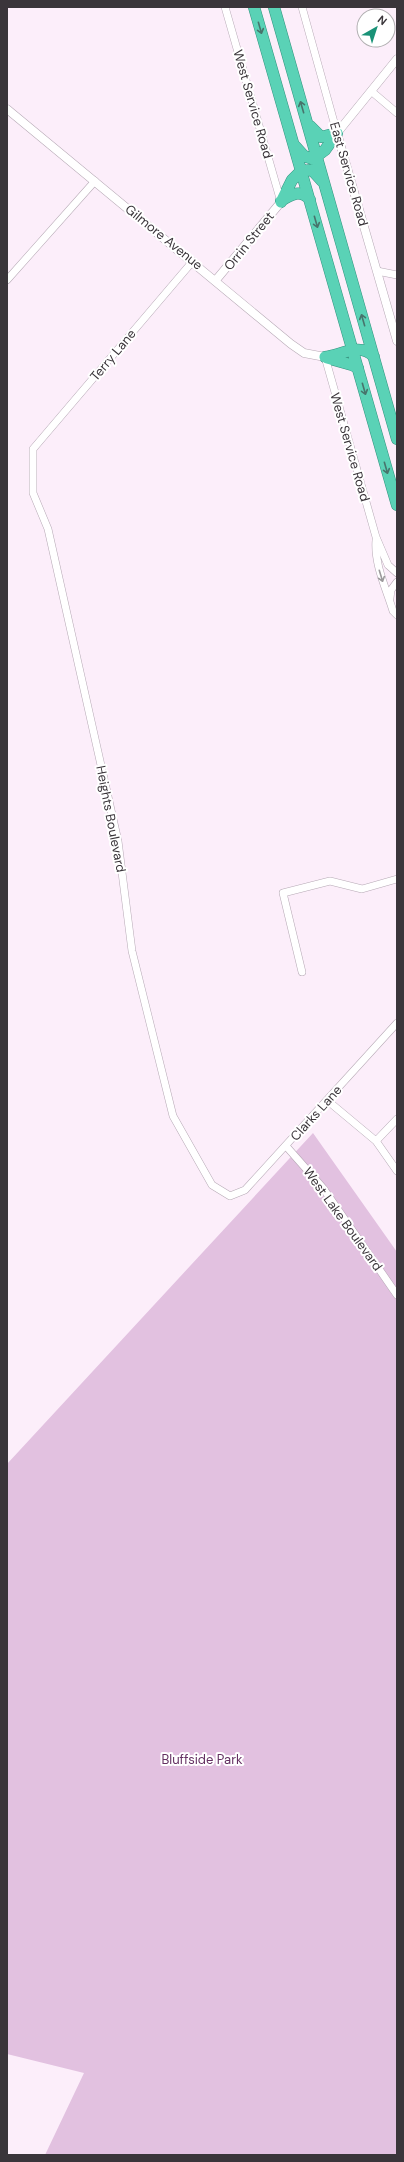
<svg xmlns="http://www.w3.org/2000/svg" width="404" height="2162" font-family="'DM Sans',sans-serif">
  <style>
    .green { fill: #e2c1e0 }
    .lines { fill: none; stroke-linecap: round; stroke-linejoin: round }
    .minor-casing { stroke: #b6a9b5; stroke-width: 8 }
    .tertiary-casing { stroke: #b6a9b5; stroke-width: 9 }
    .trunk-casing { stroke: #34947f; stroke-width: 12 }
    .minor { stroke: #fff; stroke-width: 7 }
    .tertiary { stroke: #fff; stroke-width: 8 }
    .trunk { stroke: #5ad2b6; stroke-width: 11 }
    .oneway { stroke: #47746c }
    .oneway2 { stroke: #9c9a9c }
    .labels { text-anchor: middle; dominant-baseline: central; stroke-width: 4; stroke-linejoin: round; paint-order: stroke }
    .street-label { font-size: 13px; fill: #3a353a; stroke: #fff }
    .park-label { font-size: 13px; fill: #643062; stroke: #fff }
  </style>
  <rect width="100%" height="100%" fill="#fceefa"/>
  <!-- green -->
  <path class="green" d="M313,1133l84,119v903h-352l39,-82 -77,-19v-590z"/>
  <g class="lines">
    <!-- minor casing -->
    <g class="minor-casing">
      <path id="minor" d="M225,7l56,195
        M302,7l35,126
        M371,91l26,22
        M193,261l-160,188v44l15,36 70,312 14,110 41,165 39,69 18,11 15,-6 152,-167
        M377,271l20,4
        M7,280l88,-99
        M325,357l51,180 12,28 9,8
        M376,540c-2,24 10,48 17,71l4,4
        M390,598l1,-8 6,-8
        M302,972l-19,-79 47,-12 32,8 35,-10
        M328,1101l48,40 21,30
        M376,1141l21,-22
        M286,1146l37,42 74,107"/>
    </g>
    <!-- tertiary casing -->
    <g class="tertiary-casing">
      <path id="tertiary" d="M397,59l-60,74 60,208
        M7,109l284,235 13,9 21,4
        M216,280l65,-78"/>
    </g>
    <!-- trunk casing -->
    <g class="trunk-casing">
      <path id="trunk" d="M254,7l143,498
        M274,7l123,432
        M310,126l11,11 16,-4
        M295,146l9,10 9,3 12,-9 12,-17
        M281,201c10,-7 20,-12 29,-1
        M281,202l11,-22 9,-9 11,-1 10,11
        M325,357c16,-2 36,-15 49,0
        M327,358l25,7 6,3"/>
    </g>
    <!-- minor -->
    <use href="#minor" class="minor"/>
    <!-- tertiary -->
    <use href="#tertiary" class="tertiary"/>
    <!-- trunk -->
    <use href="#trunk" class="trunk"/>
  </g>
  <!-- one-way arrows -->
  <defs><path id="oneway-shaft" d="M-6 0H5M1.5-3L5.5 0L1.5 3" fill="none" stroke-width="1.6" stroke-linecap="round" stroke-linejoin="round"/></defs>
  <g class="oneway">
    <use href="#oneway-shaft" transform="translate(260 28) rotate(74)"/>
    <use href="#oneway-shaft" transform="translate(302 107) rotate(-106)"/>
    <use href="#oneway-shaft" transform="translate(316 222) rotate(74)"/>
    <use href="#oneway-shaft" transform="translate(363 320) rotate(-106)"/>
    <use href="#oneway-shaft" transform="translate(364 389) rotate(74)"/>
    <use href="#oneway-shaft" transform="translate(386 468) rotate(74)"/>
  </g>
  <use class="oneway2" href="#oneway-shaft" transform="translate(381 576) rotate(73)"/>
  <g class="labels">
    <!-- street labels -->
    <g class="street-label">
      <text transform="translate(253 104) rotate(74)">West Service Road</text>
      <text transform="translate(349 174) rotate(74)">East Service Road</text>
      <text transform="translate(164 237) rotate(39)">Gilmore Avenue</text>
      <text transform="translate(249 241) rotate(-51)">Orrin Street</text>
      <text transform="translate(113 355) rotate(-50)">Terry Lane</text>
      <text transform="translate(350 447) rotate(74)">West Service Road</text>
      <text transform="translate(111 819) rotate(79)">Heights Boulevard</text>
      <text transform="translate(316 1113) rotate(-48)">Clarks Lane</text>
      <text transform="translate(343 1219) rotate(54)">West Lake Boulevard</text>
    </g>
    <!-- park labels -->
    <g class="park-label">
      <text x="202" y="1759">Bluffside Park</text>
    </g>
  </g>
  <!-- border -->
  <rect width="404" height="2162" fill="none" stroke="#3a353a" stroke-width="16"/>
  <!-- north arrow -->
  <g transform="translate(376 28) rotate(39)"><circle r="19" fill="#ffffff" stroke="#b0aeb0"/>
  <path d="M0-3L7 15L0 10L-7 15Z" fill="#199277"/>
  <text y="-6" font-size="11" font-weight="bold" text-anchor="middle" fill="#3a353a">N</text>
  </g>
</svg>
